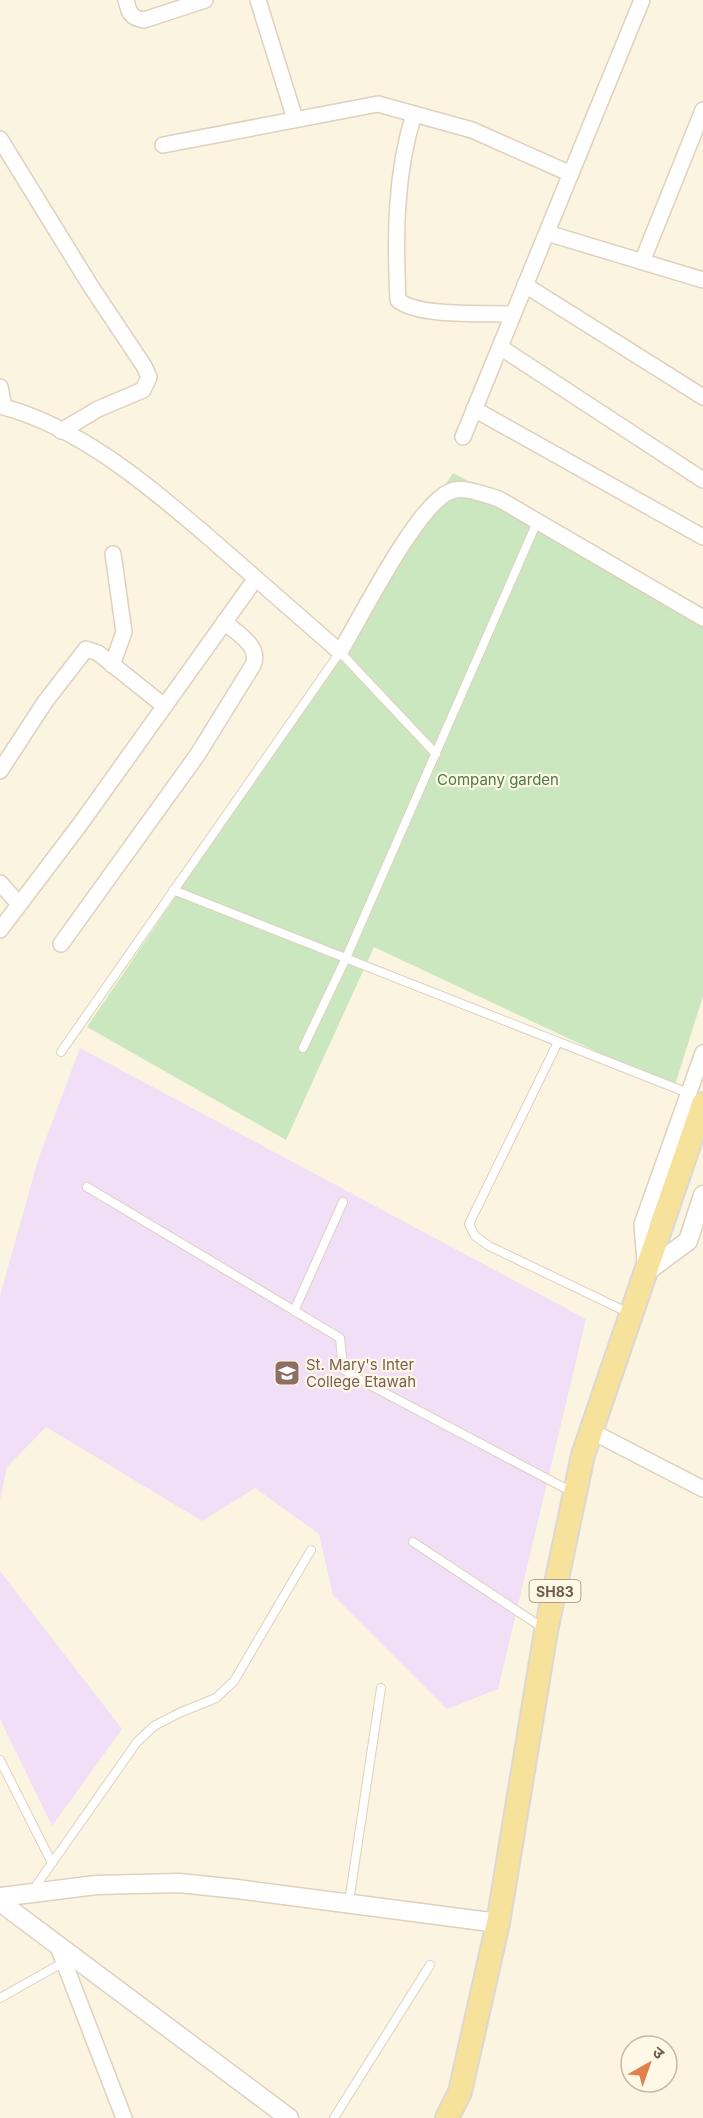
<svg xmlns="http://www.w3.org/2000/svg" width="703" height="2118" font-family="Inter,'Noto Sans Devanagari',sans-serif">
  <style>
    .education { fill: #f1def7 }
    .green { fill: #cae7c0 }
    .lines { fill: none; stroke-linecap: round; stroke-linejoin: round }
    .service-casing { stroke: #ded1bd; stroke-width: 10 }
    .minor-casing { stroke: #ded1bd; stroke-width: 18 }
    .tertiary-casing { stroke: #ded1bd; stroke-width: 21 }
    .primary-casing { stroke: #ddd8d3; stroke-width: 26 }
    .service { stroke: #fff; stroke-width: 8 }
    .minor { stroke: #fff; stroke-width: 15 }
    .tertiary { stroke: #fff; stroke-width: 18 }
    .primary { stroke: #f7e29b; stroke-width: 22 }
    .labels { text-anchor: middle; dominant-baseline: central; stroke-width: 4.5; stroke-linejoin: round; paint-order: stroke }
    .shield { fill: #fef8e6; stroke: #9b8c78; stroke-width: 1.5 }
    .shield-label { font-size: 14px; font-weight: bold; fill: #705d49 }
    .park-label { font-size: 15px; fill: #4d7b44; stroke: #fef8e6 }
    .education-label { font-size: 15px; fill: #785e54; stroke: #fef8e6; text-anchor: start }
  </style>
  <rect width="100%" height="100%" fill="#fbf4e1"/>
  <!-- education -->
  <path class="education" d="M80,1048l506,271 -88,370 -51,20 -114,-114 -14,-61 -64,-46 -53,33 -156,-94 -39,40 -7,33v-204l38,-136z
    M0,1571l122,158 -70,97 -52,-107z"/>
  <!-- green -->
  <path class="green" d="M453,473l250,134v389l-29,92 -300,-141 -88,193 -199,-113 95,-140z"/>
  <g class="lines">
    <!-- service casing -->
    <g class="service-casing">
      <path id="service" d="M173,890l515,203
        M558,1042l-89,182 6,12 14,10 140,67
        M303,1048l43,-90 191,-436
        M61,1052l279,-400 96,102
        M87,1187l253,151 3,31 8,6 223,118
        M294,1311l49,-109
        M413,1542l130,86
        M0,1760l52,103
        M33,1890l104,-148 17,-16 25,-13 37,-15 18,-17 77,-131
        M349,1902l32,-214
        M0,1998l64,-36
        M334,2118l96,-153"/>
    </g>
    <!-- minor casing -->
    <g class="minor-casing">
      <path id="minor" d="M126,0c3,13 5,18 18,20l61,-20
        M258,0l37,119
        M414,114c-19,60 -19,123 -16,186 19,17 88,13 115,14
        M0,139l90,146 54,81 5,11 -6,13 -45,19 -37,22
        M163,145l215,-41 94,26 99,44
        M547,233l156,47
        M642,262l61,-152
        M525,285l178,112
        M500,347l203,133
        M0,387l4,20
        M0,406c78,20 145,77 205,128 45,39 90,79 135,118 21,-35 76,-145 109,-160 14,-7 36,3 50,7l204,119
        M474,409l229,128
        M463,437l179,-437
        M112,665l12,-33 -11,-78
        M0,771l45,-69 41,-53 12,4 65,52
        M0,883l19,21
        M0,930l81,-107 175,-245
        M61,944l137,-190 55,-89c8,-19 -16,-32 -29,-43
        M645,1263l-3,-39 61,-171
        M591,1431l112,58
        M57,1944l67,174"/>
    </g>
    <!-- tertiary casing -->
    <g class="tertiary-casing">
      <path id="tertiary" d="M646,1272l42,-31 15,-46
        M0,1897l96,-12 83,-2 58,6 261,34
        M0,1902l289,216"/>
    </g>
    <!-- primary casing -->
    <g class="primary-casing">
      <path id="primary" d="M447,2118l13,-26 38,-169 48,-292 37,-176 120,-351"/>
    </g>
    <!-- service -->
    <use href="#service" class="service"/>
    <!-- minor -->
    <use href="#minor" class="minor"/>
    <!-- tertiary -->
    <use href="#tertiary" class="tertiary"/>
    <!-- primary -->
    <use href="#primary" class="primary"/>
  </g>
  <!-- icons -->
  <defs>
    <g id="school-square" transform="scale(1.35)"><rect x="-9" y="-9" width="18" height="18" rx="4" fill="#8d6e63" stroke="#fef8e6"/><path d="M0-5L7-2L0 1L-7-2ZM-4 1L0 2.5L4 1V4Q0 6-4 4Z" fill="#fff"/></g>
  </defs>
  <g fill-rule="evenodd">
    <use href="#school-square" x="287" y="1373"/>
  </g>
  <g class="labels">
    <!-- shield labels -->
    <rect class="shield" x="529.5" y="1580" width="51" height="22" rx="4.5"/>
    <g class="shield-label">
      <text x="555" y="1591">SH83</text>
    </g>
    <!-- park labels -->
    <g class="park-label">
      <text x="498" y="779">Company garden</text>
    </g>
    <!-- education labels -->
    <g class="education-label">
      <text x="306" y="1364">St. Mary's Inter<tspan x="306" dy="17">College Etawah</tspan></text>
    </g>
  </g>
  <!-- north arrow -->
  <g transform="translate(649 2064) rotate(40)"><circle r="28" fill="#fef8e6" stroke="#c5baa7" stroke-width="1.5"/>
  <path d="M0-4.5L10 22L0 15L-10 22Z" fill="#df814b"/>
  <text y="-9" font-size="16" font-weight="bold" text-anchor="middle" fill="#705d49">उ</text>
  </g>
</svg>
